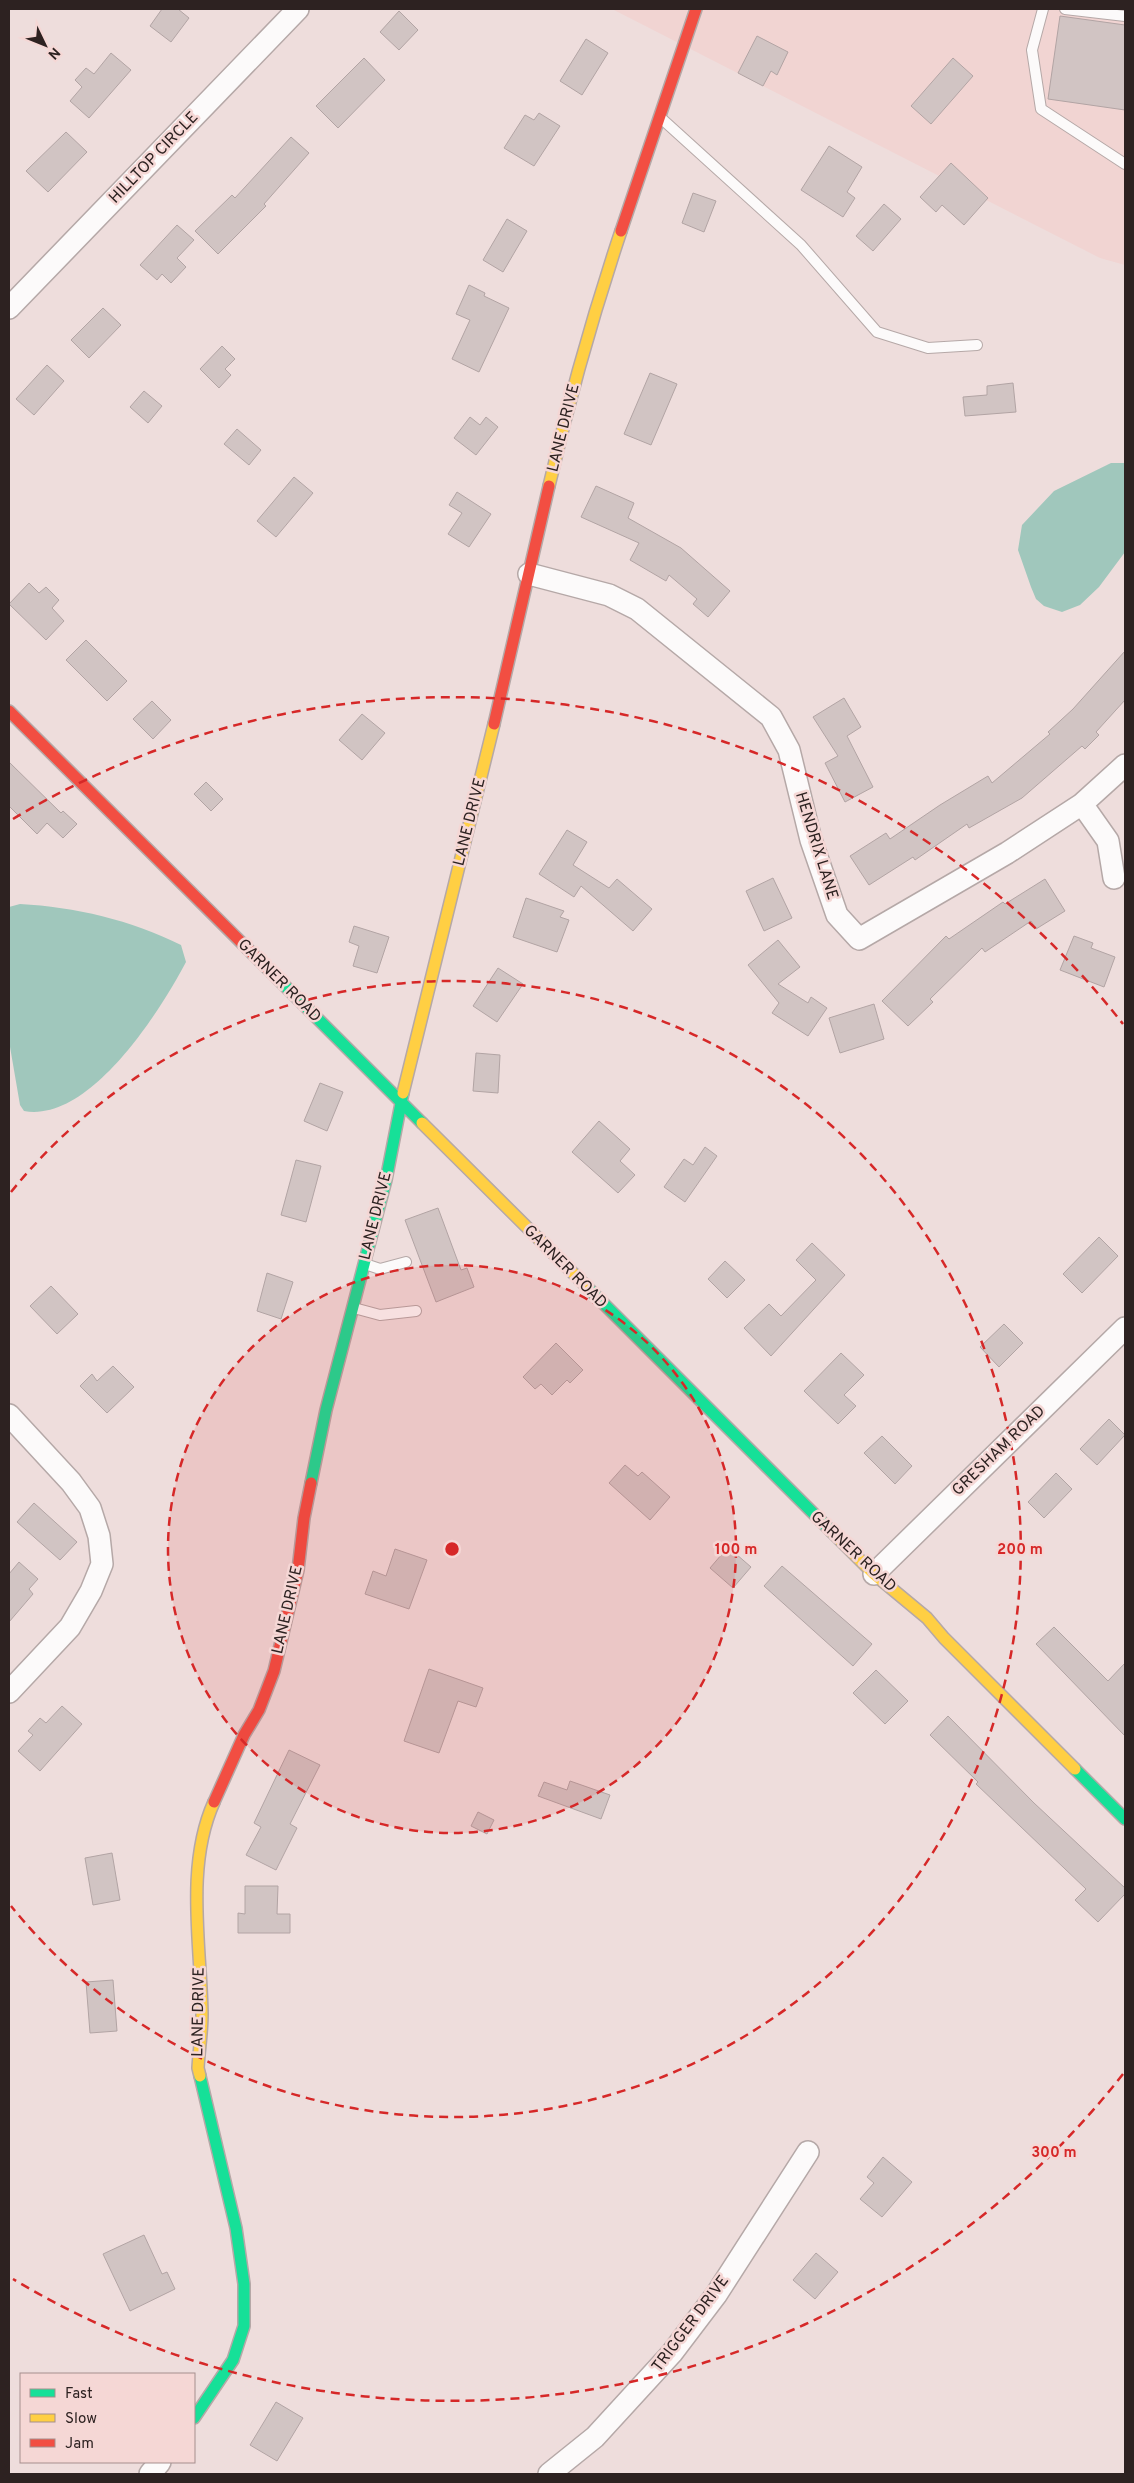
<svg xmlns="http://www.w3.org/2000/svg" width="1134" height="2483" font-family="Overpass,sans-serif">
  <style>
    .built { fill: #f1d4d2 }
    .water { fill: #a0c7bc }
    .building { fill: #d1c4c3; stroke: #b2a4a4 }
    .lines { fill: none; stroke-linecap: round; stroke-linejoin: round }
    .lane-casing { stroke: #b5a8a7; stroke-width: 12 }
    .street-casing { stroke: #b5a8a7; stroke-width: 24 }
    .fast-casing { stroke: #b5a8a7; stroke-width: 14 }
    .slow-casing { stroke: #b5a8a7; stroke-width: 14 }
    .jam-casing { stroke: #b5a8a7; stroke-width: 14 }
    .lane { stroke: #fcfafa; stroke-width: 10 }
    .street { stroke: #fcfafa; stroke-width: 21 }
    .fast { stroke: #16e098; stroke-width: 11 }
    .slow { stroke: #ffcf43; stroke-width: 11 }
    .jam { stroke: #f24e42; stroke-width: 11 }
    .ring { fill: none; stroke: #d62828; stroke-width: 2.5; stroke-dasharray: 9 6 }
    .labels { text-anchor: middle; dominant-baseline: central; stroke-width: 5; stroke-linejoin: round; paint-order: stroke }
    .street-label { font-size: 16px; fill: #2d2221; stroke: #f5d7d5 }
    .centre { fill: #d62828; stroke: #f5d7d5; stroke-width: 2.5 }
    .ring-label { font-size: 15px; text-anchor: middle; font-weight: bold; fill: #d62828; stroke: #f5d7d5; stroke-width: 5; stroke-linejoin: round; paint-order: stroke }
  </style>
  <rect width="100%" height="100%" fill="#eedddc"/>
  <!-- built -->
  <path class="built" d="M612,9h513v256l-25,-7z"/>
  <!-- water -->
  <path class="water" d="M1111,463h14v89l-26,35 -19,18 -18,7 -18,-6 -8,-7 -5,-12 -13,-37 4,-25 32,-34z
    M20,904c55,3 111,16 161,41l5,17c-26,49 -96,161 -162,149l-4,-6 -11,-64v-134z"/>
  <!-- building -->
  <path class="building" d="M162,9h16l11,9 -18,24 -21,-16z
    M399,11l19,19 -19,20 -19,-18z
    M1060,16l65,9v85l-77,-11z
    M757,36l31,16 -11,23 -6,-4 -8,15 -25,-13z
    M586,39l22,14 -26,42 -22,-14z
    M111,53l20,17 -42,48 -19,-17 12,-14 -7,-7 11,-12 8,6z
    M364,58l21,22 -47,48 -22,-22z
    M953,58l20,18 -42,48 -20,-18z
    M539,113l21,13 -26,40 -30,-18 21,-33 9,5z
    M66,132l21,20 -39,40 -22,-21z
    M291,137l18,16 -45,51 2,2 -48,48 -23,-23 37,-36 3,3z
    M829,146l33,21 -15,25 8,6 -12,19 -42,-27z
    M951,163l37,35 -24,27 -22,-20 -6,7 -16,-15z
    M693,193l23,8 -12,31 -22,-9z
    M884,204l17,15 -28,32 -17,-15z
    M507,219l20,12 -24,41 -20,-12z
    M177,225l17,15 -17,18 9,9 -15,16 -9,-9 -5,6 -17,-15z
    M469,285l16,8 -1,3 25,12 -30,64 -27,-13 18,-39 -14,-6z
    M103,308l18,17 -32,33 -18,-18z
    M222,346l13,13 -10,10 6,6 -12,13 -19,-19z
    M47,365l17,16 -30,34 -18,-16z
    M650,373l27,11 -26,61 -27,-11z
    M1013,383l3,29 -51,4 -2,-19 24,-2v-9z
    M144,391l18,15 -14,17 -18,-16z
    M470,417l10,8 6,-8 12,10 -22,28 -22,-17z
    M237,429l24,21 -12,15 -25,-21z
    M294,477l19,16 -37,44 -19,-16z
    M596,486l38,17 -6,15 53,30 49,43 -22,26 -15,-13 4,-5 -28,-24 -3,6 -36,-21 9,-17 -58,-26z
    M457,492l34,22 -22,33 -21,-13 14,-21 -13,-8z
    M29,583l10,10 7,-6 13,13 -7,8 12,13 -18,19 -37,-36z
    M86,640l41,41 -20,20 -41,-41z
    M1125,651v49l-29,32 3,3 -14,14 -3,-3 -60,52 -53,30 -2,-4 -52,36 -2,-3 -44,28 -19,-29 36,-23 4,6 50,-34 48,-29 4,7 58,-49 -2,-2 25,-23z
    M844,698l17,29 -14,9 26,51 -28,15 -20,-39 13,-7 -25,-39z
    M152,701l19,19 -18,19 -20,-20z
    M362,714l23,19 -23,27 -23,-20z
    M9,762l52,51 2,-2 14,13 -14,14 -16,-15 -10,11 -28,-28z
    M206,782l17,17 -12,12 -17,-17z
    M567,830l20,12 -14,23 36,23 8,-9 35,30 -19,22 -52,-45 -7,11 -35,-23z
    M773,878l19,40 -28,13 -18,-40z
    M1045,879l20,32 -29,18 -5,-8 -46,31 -3,-4 -52,51 3,3 -25,24 -26,-25 64,-65 3,3 54,-37 2,2z
    M526,898l38,13 -4,6 9,3 -12,32 -44,-15z
    M354,926l35,11 -12,36 -24,-7 6,-20 -10,-4z
    M1074,936l19,7 -2,5 24,9 -11,30 -44,-17z
    M778,940l22,27 -22,17 30,19 3,-6 16,11 -19,28 -36,-23 7,-10 -31,-38z
    M498,968l25,16 -26,38 -24,-16z
    M874,1004l10,35 -44,14 -11,-35z
    M476,1053l24,2 -2,38 -25,-2z
    M320,1083l23,9 -16,39 -23,-10z
    M599,1121l31,28 -10,12 15,14 -17,18 -46,-41z
    M705,1147l12,9 -32,46 -21,-15 20,-28 9,6z
    M296,1160l25,6 -15,56 -25,-7z
    M438,1208l23,62 6,-2 7,19 -38,15 -31,-82z
    M1099,1237l19,19 -36,37 -19,-19z
    M812,1243l33,32 -74,81 -27,-28 25,-24 12,12 35,-36 -20,-20z
    M725,1261l20,19 -18,18 -19,-19z
    M267,1273l26,9 -12,37 -24,-8z
    M51,1286l27,28 -21,20 -27,-28z
    M1004,1324l19,19 -24,24 -19,-20z
    M556,1343l27,27 -13,13 -3,-3 -15,15 -11,-11 -6,5 -12,-12z
    M841,1353l23,22 -20,20 12,11 -18,18 -34,-33z
    M113,1366l21,21 -27,26 -27,-27 12,-12 5,7z
    M1109,1419l16,16 -28,30 -17,-16z
    M882,1436l30,30 -17,18 -31,-31z
    M625,1465l13,11 4,-4 28,25 -20,23 -41,-37z
    M1056,1473l16,16 -28,29 -16,-16z
    M34,1503l43,39 -17,18 -43,-38z
    M728,1547l23,20 -18,21 -23,-20z
    M395,1549l32,11 -18,49 -44,-15 8,-23 13,5z
    M19,1562l19,17 -9,10 4,5 -24,28v-48z
    M782,1566l90,78 -19,22 -89,-80z
    M1054,1627l54,54 17,-18v73l-89,-92z
    M429,1669l54,19 -7,19 -18,-6 -19,52 -35,-12z
    M876,1670l32,31 -23,23 -32,-31z
    M62,1706l20,18 -42,47 -22,-20 15,-16 -5,-4 12,-13 6,5z
    M948,1716l86,87 91,85v6l-27,28 -23,-22 11,-11 -110,-105 2,-2 -48,-47z
    M289,1750l31,15 -30,59 7,4 -21,42 -30,-15 15,-28 -7,-4z
    M570,1781l40,14 -9,24 -63,-23 6,-14 23,8z
    M478,1812l16,8 -7,14 -16,-8z
    M112,1853l8,47 -27,5 -8,-47z
    M245,1886h33l-1,28h13v19h-52v-20l7,1z
    M113,1980l4,51 -27,2 -4,-51z
    M883,2157l29,25 -30,35 -22,-18 14,-16 -7,-6z
    M144,2235l18,39 5,-2 8,17 -45,22 -27,-57z
    M816,2253l22,19 -23,27 -22,-19z
    M276,2402l27,16 -26,43 -27,-16z"/>
  <g class="lines">
    <!-- lane casing -->
    <g class="lane-casing">
      <path id="lane" d="M1043,9l-11,41 9,59 84,55
        M1065,9l60,7
        M662,119l139,126 76,87 51,16 49,-3
        M365,1264l15,5 26,-7
        M354,1308l26,7 36,-4"/>
    </g>
    <!-- street casing -->
    <g class="street-casing">
      <path id="street" d="M9,308l289,-299
        M529,574l80,21 28,14 134,108 18,33 22,90 26,75 22,24 148,-86 75,-49 43,-39
        M1082,804l26,37 6,37
        M9,1415l62,67 19,26 9,28 3,28 -11,27 -21,36 -61,65
        M874,1574l251,-246
        M150,2474l10,-12
        M549,2474l46,-37 77,-84 44,-58 92,-143"/>
    </g>
    <!-- fast casing -->
    <g class="fast-casing">
      <path id="fast" d="M277,978l145,145
        M584,1284l248,248
        M311,1483l15,-73 60,-230 17,-87
        M1075,1769l50,50
        M194,2418l39,-58 11,-34v-42l-8,-56 -36,-152"/>
    </g>
    <!-- slow casing -->
    <g class="slow-casing">
      <path id="slow" d="M549,486c20,-86 44,-171 72,-255
        M403,1093l91,-369
        M422,1123l162,161
        M832,1532l42,42 53,44 17,20 131,131
        M200,2076l-2,-8c1,-18 4,-36 4,-54 -1,-68 -17,-148 12,-212"/>
    </g>
    <!-- jam casing -->
    <g class="jam-casing">
      <path id="jam" d="M621,231l75,-222
        M9,711l268,267
        M494,724l55,-238
        M214,1802l30,-67 15,-25 15,-39 24,-101 6,-52 7,-35"/>
    </g>
    <!-- lane -->
    <use href="#lane" class="lane"/>
    <!-- street -->
    <use href="#street" class="street"/>
    <!-- fast -->
    <use href="#fast" class="fast"/>
    <!-- slow -->
    <use href="#slow" class="slow"/>
    <!-- jam -->
    <use href="#jam" class="jam"/>
  </g>
  <!-- distance rings -->
  <circle cx="452" cy="1549" r="284" fill="#d62828" fill-opacity=".12"/>
  <g class="ring">
    <circle cx="452" cy="1549" r="284"/>
    <path d="M11 1192A568 568 0 1 1 11 1906"/>
    <path d="M1123 2074A852 852 0 0 1 13 2279M13 819A852 852 0 0 1 1123 1024"/>
  </g>
  <g class="labels">
    <!-- street labels -->
    <g class="street-label">
      <text transform="translate(154 158) rotate(-46)">HILLTOP CIRCLE</text>
      <text transform="translate(564 428) rotate(-76)">LANE DRIVE</text>
      <text transform="translate(470 822) rotate(-76)">LANE DRIVE</text>
      <text transform="translate(816 846) rotate(73)">HENDRIX LANE</text>
      <text transform="translate(279 981) rotate(45)">GARNER ROAD</text>
      <text transform="translate(376 1216) rotate(-76)">LANE DRIVE</text>
      <text transform="translate(565 1267) rotate(45)">GARNER ROAD</text>
      <text transform="translate(999 1451) rotate(-44)">GRESHAM ROAD</text>
      <text transform="translate(853 1552) rotate(43)">GARNER ROAD</text>
      <text transform="translate(288 1610) rotate(-77)">LANE DRIVE</text>
      <text transform="translate(199 2012) rotate(-89)">LANE DRIVE</text>
      <text transform="translate(691 2324) rotate(-53)">TRIGGER DRIVE</text>
    </g>
  </g>
  <circle cx="452" cy="1549" r="8" class="centre"/>
  <g class="ring-label">
    <text x="736" y="1554">100 m</text>
    <text x="1020" y="1554">200 m</text>
    <text x="1054" y="2157">300 m</text>
  </g>
  <!-- border -->
  <rect width="1134" height="2483" fill="none" stroke="#2d2221" stroke-width="20"/>
  <!-- legend -->
  <rect x="20" y="2373" width="175" height="90" fill="#f5d7d5" stroke="#a58f8d"/>
  <rect x="30" y="2389" width="25" height="8" fill="#16e098" stroke="#a58f8d"/>
  <text x="65" y="2398" font-size="15" fill="#2d2221">Fast</text>
  <rect x="30" y="2414" width="25" height="8" fill="#ffcf43" stroke="#a58f8d"/>
  <text x="65" y="2423" font-size="15" fill="#2d2221">Slow</text>
  <rect x="30" y="2439" width="25" height="8" fill="#f24e42" stroke="#a58f8d"/>
  <text x="65" y="2448" font-size="15" fill="#2d2221">Jam</text>
  <!-- north arrow -->
  <g transform="translate(45 45) rotate(133)" stroke="#f5d7d5" stroke-width="4" paint-order="stroke">
  <path d="M0-4L9 19L0 12L-9 19Z" fill="#2d2221"/>
  <text y="-8" font-size="14" font-weight="bold" text-anchor="middle" fill="#2d2221">N</text>
  </g>
</svg>
